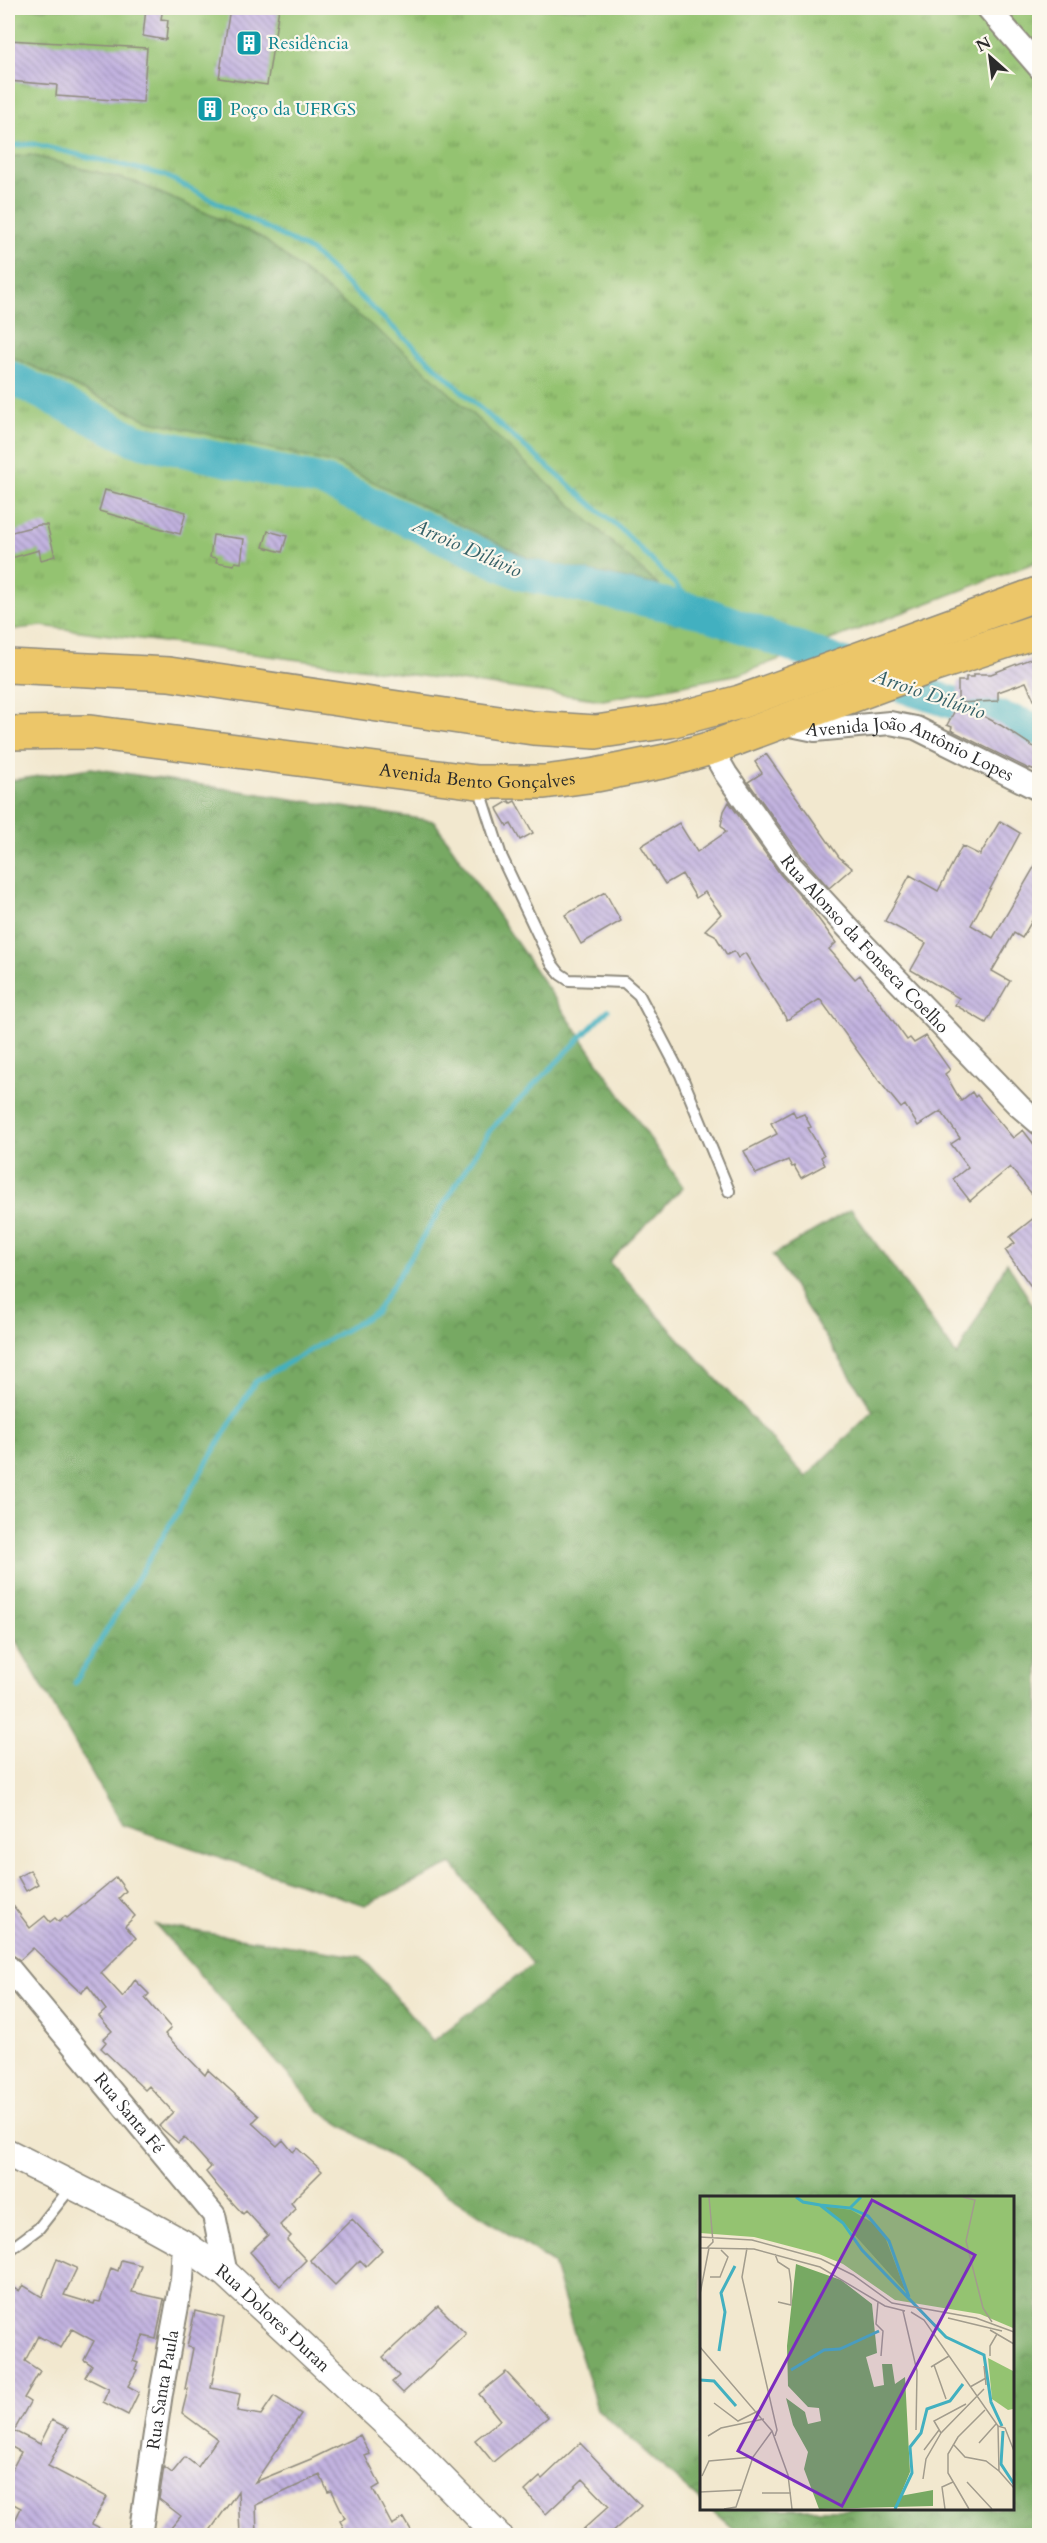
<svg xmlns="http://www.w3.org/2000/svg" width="1047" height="2543" font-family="Cardo,serif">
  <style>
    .grass { fill: url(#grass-tufts); stroke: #60774e; stroke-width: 1.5 }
    .forest { fill: url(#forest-crowns); stroke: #516a47; stroke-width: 1.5 }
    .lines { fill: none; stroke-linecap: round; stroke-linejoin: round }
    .stream { stroke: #42b0c0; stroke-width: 5 }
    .river { stroke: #42b0c0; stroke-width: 33 }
    .building { fill: url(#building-back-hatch) }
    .service-casing { stroke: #8e8a7d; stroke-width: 14 }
    .minor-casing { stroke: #8e8a7d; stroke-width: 26 }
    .tertiary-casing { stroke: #8e8a7d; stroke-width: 30 }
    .primary-casing { stroke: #8e8a7d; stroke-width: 36 }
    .service { stroke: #fff; stroke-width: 10 }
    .minor { stroke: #fff; stroke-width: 22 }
    .tertiary { stroke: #fff; stroke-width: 27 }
    .primary { stroke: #ecc669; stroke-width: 33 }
    .labels { text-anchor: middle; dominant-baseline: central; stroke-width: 4.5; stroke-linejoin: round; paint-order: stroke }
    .culture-label { font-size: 18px; fill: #0d838f; stroke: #fbf7ec; text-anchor: start }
    .street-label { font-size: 18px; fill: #2b2b2b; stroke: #fbf7ec }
    .water-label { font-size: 20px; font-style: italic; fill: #346067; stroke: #fbf7ec }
    .inset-river { fill: none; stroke: #42b0c0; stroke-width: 3 }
    .inset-road { fill: none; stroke: #a29c8d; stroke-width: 1.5 }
    .view { fill: #7b2cbf; fill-opacity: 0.15; stroke: #7b2cbf; stroke-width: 3 }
    .inset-edge { fill: none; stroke: #2b2b2b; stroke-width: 3 }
  </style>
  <defs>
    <pattern id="grass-tufts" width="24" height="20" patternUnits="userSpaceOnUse" patternTransform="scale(1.5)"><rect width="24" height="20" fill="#94c371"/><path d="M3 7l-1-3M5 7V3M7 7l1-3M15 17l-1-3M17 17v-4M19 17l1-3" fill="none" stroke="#799f5d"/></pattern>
    <pattern id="forest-crowns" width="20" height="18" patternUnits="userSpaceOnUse" patternTransform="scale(1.5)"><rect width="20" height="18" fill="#77a963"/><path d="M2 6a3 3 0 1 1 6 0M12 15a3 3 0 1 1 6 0" fill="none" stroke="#628a52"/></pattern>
    <pattern id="building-back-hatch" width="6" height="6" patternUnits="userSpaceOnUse" patternTransform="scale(1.5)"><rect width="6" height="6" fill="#c2b3e0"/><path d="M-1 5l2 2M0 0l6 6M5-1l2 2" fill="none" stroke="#9e92b6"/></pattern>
  </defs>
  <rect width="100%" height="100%" fill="#fbf7ec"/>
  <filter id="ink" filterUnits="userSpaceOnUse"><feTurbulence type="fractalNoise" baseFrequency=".0167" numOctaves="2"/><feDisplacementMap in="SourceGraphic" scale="12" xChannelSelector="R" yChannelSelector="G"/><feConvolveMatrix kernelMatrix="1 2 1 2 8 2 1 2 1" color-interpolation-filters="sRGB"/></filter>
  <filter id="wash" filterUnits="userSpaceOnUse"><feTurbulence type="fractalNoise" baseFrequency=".008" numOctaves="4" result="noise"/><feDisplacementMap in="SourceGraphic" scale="24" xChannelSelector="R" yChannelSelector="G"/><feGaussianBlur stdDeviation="1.35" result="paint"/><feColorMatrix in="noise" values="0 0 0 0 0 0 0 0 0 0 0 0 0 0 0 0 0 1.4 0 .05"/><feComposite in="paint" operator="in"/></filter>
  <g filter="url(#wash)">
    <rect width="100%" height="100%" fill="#f2e8cf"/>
    <!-- grass -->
    <path class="grass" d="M8,8h1031v553l-299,113 -137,26 -561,-74 -34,4z"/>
    <!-- forest -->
    <path class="forest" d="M30,155l105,27 126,55 146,117 251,231 -126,-25 -195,-96 -190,-44 -139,-65v-198z
      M91,768l343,53 249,366 -74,75 197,215 67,-66 -100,-156 78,-46 106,147 50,-94 32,54v1219h-299l-30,-26 302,-1v-310h-310v304l-105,-93 -44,-146 -233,-152 -164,-186 206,32 71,84 100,-77 -81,-100 -87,41 -243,-80 -114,-198v-846z"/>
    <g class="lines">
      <!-- stream -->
      <path class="stream" d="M8,146l25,-2 131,31 147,76 171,159 144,124 76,78
        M75,1683l180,-301 121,-70 115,-183 117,-119"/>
      <!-- river -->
      <path class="river" d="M8,376l127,64 191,42 196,92 180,38 211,78 127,40"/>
    </g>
    <g id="blocks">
      <!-- building -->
      <path class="building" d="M146,8h17l-2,11 7,1 -2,20 -23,-4z
        M230,8h49l-12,77 -48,-7z
        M8,40l139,8 -4,54 -87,-6 1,-11 -49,-4z
        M105,490l81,22 -6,22 -81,-23z
        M39,525h8l8,31 -14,4 -2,-10 -31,9v-26z
        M268,531l19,5 -5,16 -19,-5z
        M213,535l31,4 -3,24 -6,-1 -1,3 -18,-3 1,-4 -7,-1z
        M1040,655v58l-14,-31 -28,10v9l-40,2v-22h8v-4h8v-3h17z
        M959,703l43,23 38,25v10l-5,9 -5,-2 -1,1 -78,-39 1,-3 -5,-2z
        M766,754l73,103 13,11 -23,20 -27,-31 -54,-75 14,-9 -7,-11z
        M509,801l2,2 4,-2 18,32 -13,7 -9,-16 -4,2 -9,-15 -1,-3z
        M729,802l51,72 29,32 27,37 -7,6 26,30 5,-4 47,65 3,-2 4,5 12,-7 24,34 -5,4 16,27 11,-9 3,5 2,-2 36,43 10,-8 17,22v52l-30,-37 -40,34 -17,-22 15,-12 -17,-23 9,-6 -19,-27 -23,15 -13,-21 -4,3 -22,-27 -59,-82 -33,21 -42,-67 -7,5 -4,-7 -7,4 -12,-20 -10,-5 16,-16 -16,-22 -9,6 -14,-24 -17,10 -24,-38 38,-23 18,29 29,-20 -5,-7 3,-14z
        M1000,821l20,12 -49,92 22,13 47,-81v50l-18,31 -8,-5 -22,38 18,10 -24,42 -31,-18 4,-7 -48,-28 15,-27 -41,-22 25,-46 28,16 24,-45 18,9z
        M605,892l16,29 -40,23 -16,-29z
        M793,1111l3,6 8,-3 7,13 -3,1 16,27 -3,2 4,8 -24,13 -7,-12 -2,1 -4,-7 -32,14 -12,-23 33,-17 -6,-11z
        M1040,1213v86l-35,-49 10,-7 -5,-6z
        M30,1870l8,14 -12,7 -8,-14z
        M116,1877l10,14 -7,7 16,18 -10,10 11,12 -35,35 22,24 12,-17 14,14 -4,4 26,30 -6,6 40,41 3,-5 51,46 -7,7 25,23 6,-6 10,12 4,-4 25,23 -26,26 -5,6 5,6 -16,16 11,11 -4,4 19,20 -26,26 -30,-34 18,-17 -22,-24 -3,3 -24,-26 -13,-16 5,-5 -27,-30 -6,6 -19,-17 14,-14 -24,-26 -4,4 -44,-42 5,-6 -3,-3 9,-8 -13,-15 7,-6 -18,-24 -7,7 -48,-45 -13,12 -12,-8v-53l22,29 15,-12 5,6 5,-4 4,4 6,-6 2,2z
        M352,2219l30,31 -16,16 -6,-6 -25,25 -25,-25z
        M57,2259l20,9 -13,27 30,9 1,-3 5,1 11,-34 7,3 3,-11 20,5 -9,27 32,7 -8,40 -13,-3 -10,25 5,2 -3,6 2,1 -9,16 11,6 -11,23 -25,-13 6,-13 -24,-12 7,-12 -8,-5 10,-19 -22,-12 -11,19 -23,-12 -13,25 15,10 -16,27 6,4 -16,29 26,13 12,-24 16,8 -20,38 59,31 -15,27 22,11h-106l13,-27 -13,-7v-24l13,-25 -13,-7v-148l5,-9 6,3 4,-6 19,12z
        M438,2306l28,28 -63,59 -11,-11 7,-6 -16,-19z
        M195,2311l29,7 -13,70 29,6 -3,17 24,4 13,-19 27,18 -46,68 56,-23 49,-24 10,19 -5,2 15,29 -7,4 19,36 12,-7 10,17h-66l-8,-14 5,-3 -13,-27 -4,1 -8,-17 -64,30 1,30h-17l-2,-44 -31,44h-42l16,-19 -22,-17 5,-32 8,6 13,-16 13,10 19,-28 -35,-26 6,-24h-3l8,-41 -6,-1z
        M506,2372l42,45 -55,45 -18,-22 25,-20 -21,-26z
        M580,2443l61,63 -32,29h-32l32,-29 -26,-27 -37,35 -21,-23 15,-14 2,2z"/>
    </g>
  </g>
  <g filter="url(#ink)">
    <use href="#blocks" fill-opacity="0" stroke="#8e8a7d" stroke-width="1.5"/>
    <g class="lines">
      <!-- service casing -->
      <g class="service-casing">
        <path id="service" d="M479,787l22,69 51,108 8,10 9,6 55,2 15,13 42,80 48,116
          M8,2251l31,-23 33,-42"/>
      </g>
      <!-- minor casing -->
      <g class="minor-casing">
        <g id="minor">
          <path d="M988,8l52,60"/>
          <path id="s1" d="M781,723l34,7 75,-7 26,5 124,62"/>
          <path id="s2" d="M711,748l15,26 65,92 70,76 158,164 21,18"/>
          <path id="s3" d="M8,1967l206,248 12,59"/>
          <path id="s4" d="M140,2536l21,-143 21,-114 2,-35"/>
        </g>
      </g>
      <!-- tertiary casing -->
      <g class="tertiary-casing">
        <g id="tertiary">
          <path id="s5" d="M8,2153l127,64 49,27 42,30 176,164 96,98"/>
        </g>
      </g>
      <!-- primary casing -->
      <g class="primary-casing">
        <g id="primary">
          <path d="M8,666l161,8 364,54 63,4 74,-11 70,-19 300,-109"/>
          <path id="s6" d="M8,733l82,-1 387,50h67l52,-7 70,-14 45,-13 221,-82 108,-36"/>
        </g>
      </g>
      <!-- service -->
      <use href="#service" class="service"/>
      <!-- minor -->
      <use href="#minor" class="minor"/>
      <!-- tertiary -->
      <use href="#tertiary" class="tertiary"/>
      <!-- primary -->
      <use href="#primary" class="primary"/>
    </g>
  </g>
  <!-- icons -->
  <defs>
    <g id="building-square" transform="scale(1.35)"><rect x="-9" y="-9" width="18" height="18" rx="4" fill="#0f9aa8" stroke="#fbf7ec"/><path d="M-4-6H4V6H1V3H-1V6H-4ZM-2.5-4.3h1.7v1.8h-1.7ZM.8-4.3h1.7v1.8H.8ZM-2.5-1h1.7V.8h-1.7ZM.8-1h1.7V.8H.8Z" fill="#fff"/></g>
  </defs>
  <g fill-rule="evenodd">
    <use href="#building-square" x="249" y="43"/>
    <use href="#building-square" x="210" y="109"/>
  </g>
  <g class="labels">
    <!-- culture labels -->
    <g class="culture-label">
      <text x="268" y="43">Residência</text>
      <text x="230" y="109">Poço da UFRGS</text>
    </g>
    <!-- street labels -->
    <g class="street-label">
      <text stroke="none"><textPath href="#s1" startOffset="135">Avenida João Antônio Lopes</textPath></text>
      <text stroke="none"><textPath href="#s6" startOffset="472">Avenida Bento Gonçalves</textPath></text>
      <text stroke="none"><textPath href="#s2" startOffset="250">Rua Alonso da Fonseca Coelho</textPath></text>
      <text stroke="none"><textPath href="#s3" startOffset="190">Rua Santa Fé</textPath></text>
      <text stroke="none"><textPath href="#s5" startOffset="314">Rua Dolores Duran</textPath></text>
      <text stroke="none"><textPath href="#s4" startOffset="148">Rua Santa Paula</textPath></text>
    </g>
    <!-- water labels -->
    <g class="water-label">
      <text transform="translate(467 548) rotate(24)">Arroio Dilúvio</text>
      <text transform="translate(929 694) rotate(19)">Arroio Dilúvio</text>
    </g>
  </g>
  <!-- overview -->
  <g transform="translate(700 2196)">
    <rect width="314" height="314" fill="#f2e8cf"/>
    <path d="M0,1h313v131l-33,-14 -85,-14 -52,-36 -24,-10 -65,-17 -54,-4z" fill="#94c371"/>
    <path d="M123,10l28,4 25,15 9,12 21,55 -62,-69zM96,68l45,16 31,24 5,49 -11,4 8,30 10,-2 -2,-21h10l3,20 10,-7 5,95 -10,24 33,-6v16l-114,3 -15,-40 4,-17 -15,-27 -7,-27 19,14 3,12 13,-3 -2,-13 -11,-1 -20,-21 -1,-40z" fill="#77a963"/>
    <path d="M288,162l25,13v38l-5,1 -16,-11z" fill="#94c371"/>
    <path d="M0,1l7,2 -1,34h-6z" fill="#94c371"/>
    <path class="inset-river" d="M96,1l7,5 17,3 23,18 19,27 84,87 38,18 7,47 11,24M120,9l30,3 11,-11M150,12l18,8 21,25 20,56M19,155l6,-39 -4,-19 14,-27M91,174l33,-20 16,-1 39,-18M0,184l14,1 22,25M303,235l-2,33 13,20M195,313l17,-36 -2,-26 11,-14 6,-24 23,-8 13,-17"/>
    <path class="inset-road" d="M263,1l12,3 -9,41 17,67 9,14M0,41l52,3 69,19 32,16 39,28 84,15 38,14M0,52l54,1 66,18 65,39 20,5M7,52l6,-6 -4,-45M47,52l-5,29 35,153 -2,6M75,58l3,8 11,7 2,14v22l-13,-3M10,81h10l8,-20 -7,-7M0,98l9,-46M178,106l-2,22 7,7 -2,25M203,115l14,60 -1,59M211,116l13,8 74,106 1,45 15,17M248,122l54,13M290,134l24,14M0,151l72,84 16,44 4,34M290,160v-10l7,-12M234,169l12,34M284,170l2,19M231,171l18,-11M270,191l16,-9M14,207l24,18 20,-10M298,230l7,2 9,23M241,237l-7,-12 32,-17M8,240l13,-8 43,-9M279,247l17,-19M253,248l12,13 21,4 13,10M224,254l15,-20M2,280l7,-15 44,-4M223,283l3,-20 15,-26 43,-44M267,286l25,27M0,296l41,-2M62,297h29M24,313l12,-2 17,-50 19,-26M245,313l-3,-22 11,-5M269,313l-21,-36v-19l10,-17 27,-27"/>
    <path class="view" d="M172,4l103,55 -133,251 -104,-55z"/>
    <rect width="314" height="314" class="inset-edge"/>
  </g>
  <!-- margin -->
  <rect width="1047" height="2543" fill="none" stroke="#fbf7ec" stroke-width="30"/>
  <!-- north arrow -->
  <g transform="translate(990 57) rotate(332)" stroke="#fbf7ec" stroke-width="4.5" paint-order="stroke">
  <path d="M0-4.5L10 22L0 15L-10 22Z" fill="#2b2b2b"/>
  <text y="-9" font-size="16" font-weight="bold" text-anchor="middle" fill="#2b2b2b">N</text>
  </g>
</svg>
